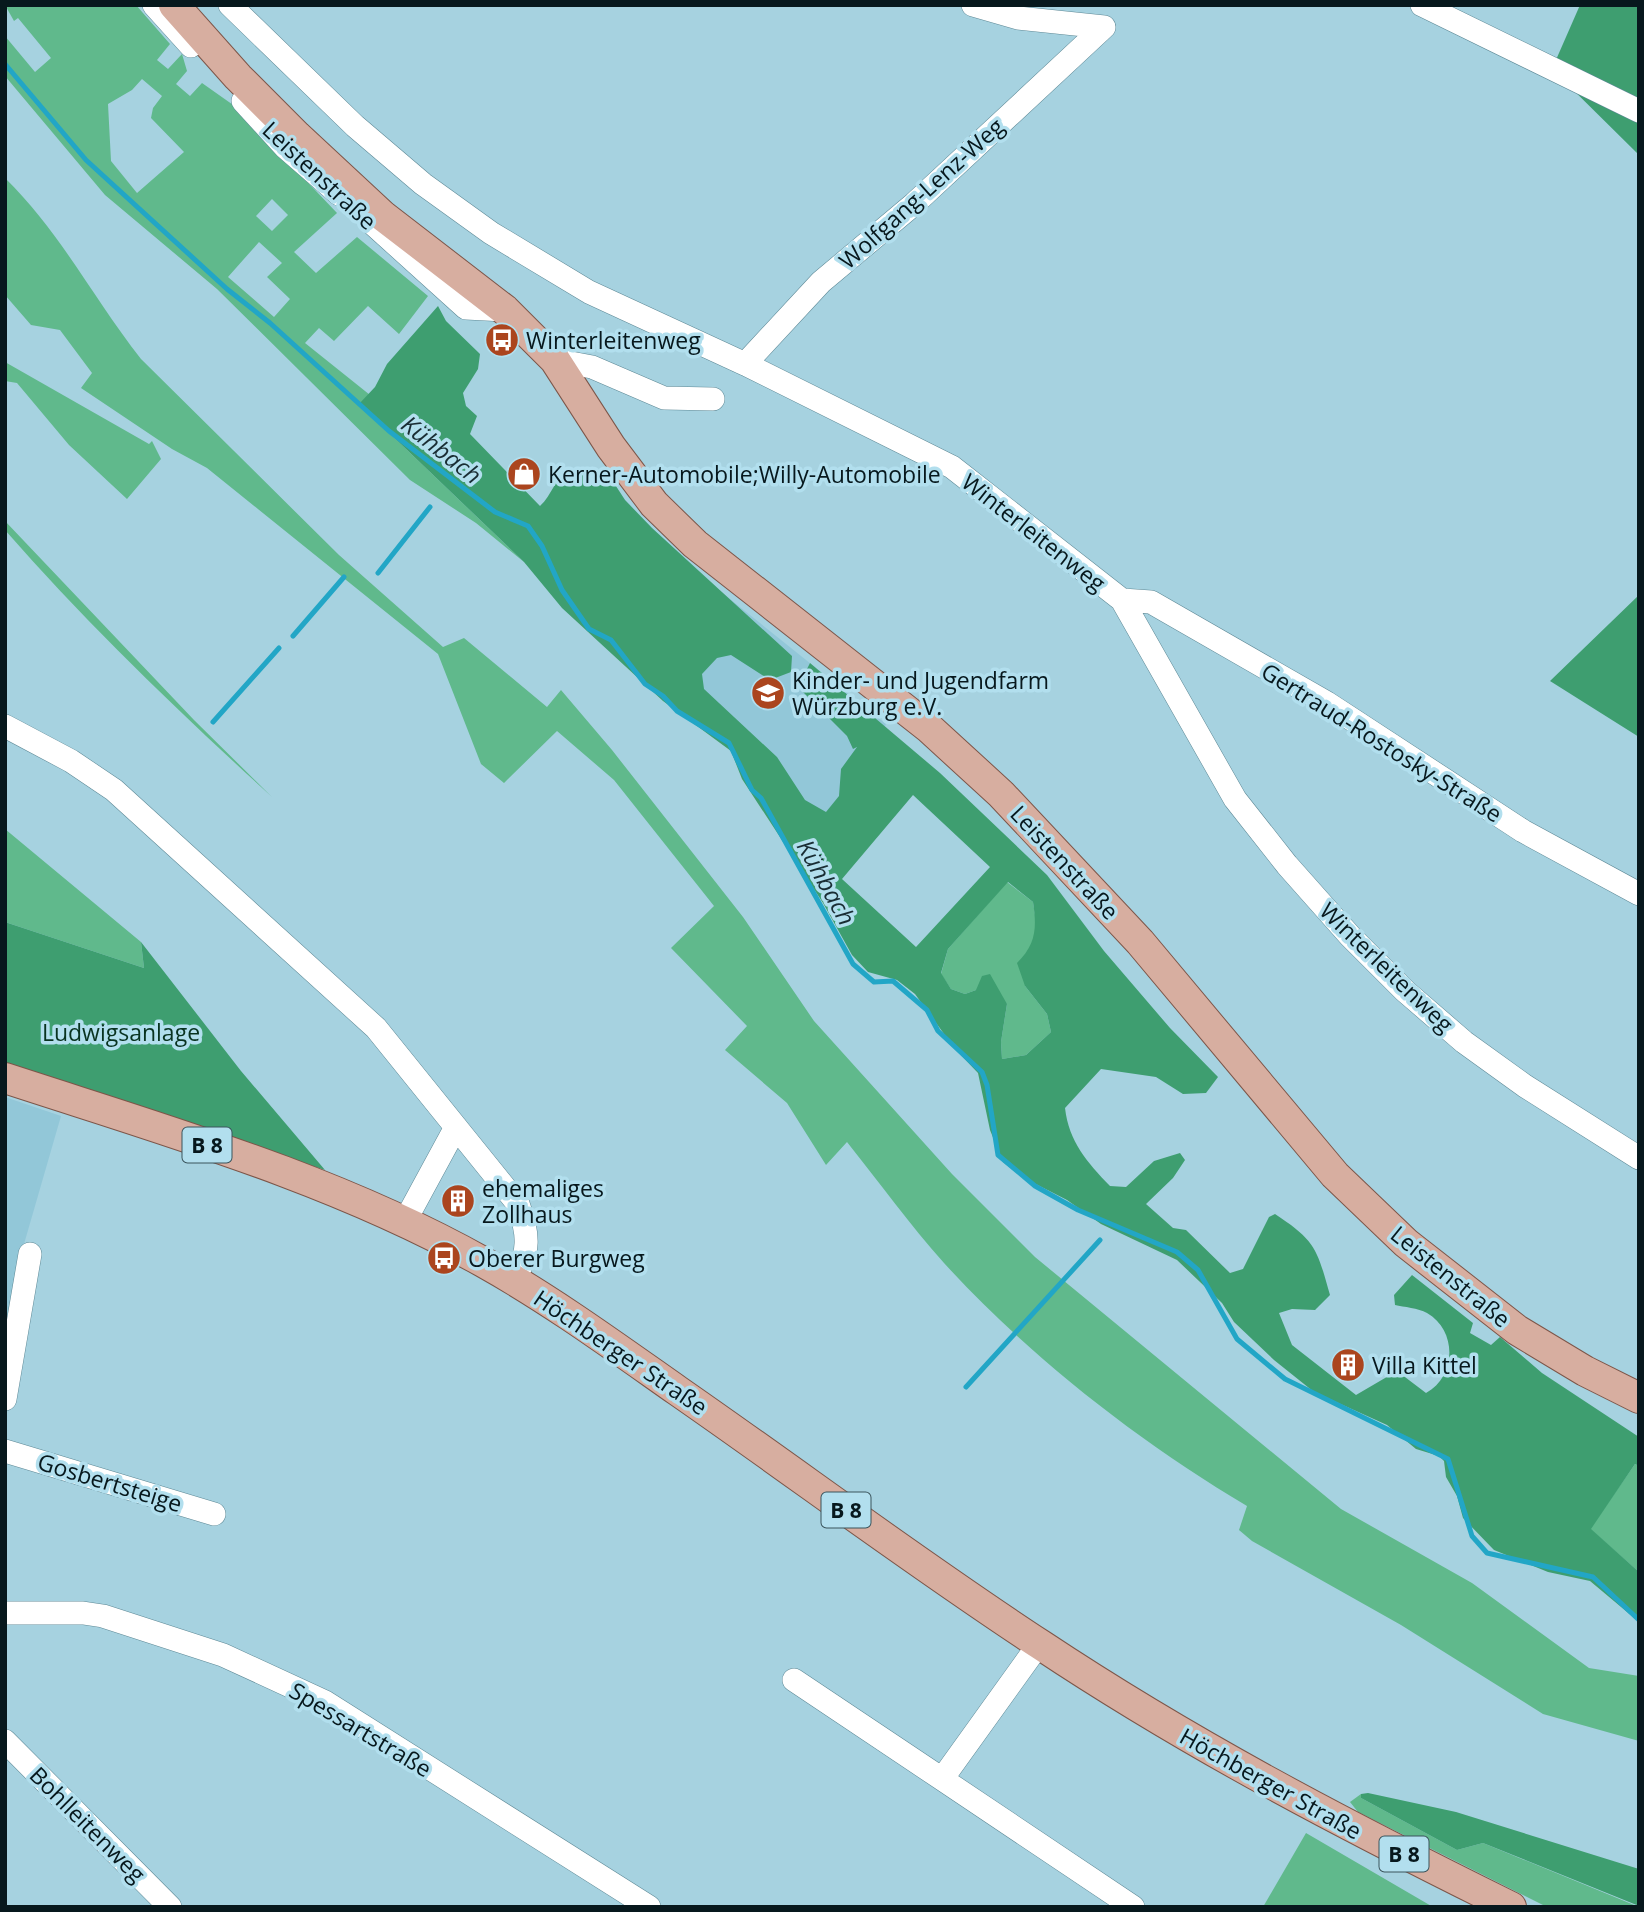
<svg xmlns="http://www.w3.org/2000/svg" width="1644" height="1912" font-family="'Open Sans',sans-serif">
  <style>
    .built { fill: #92c7d8 }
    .green { fill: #60b98c; fill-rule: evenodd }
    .forest { fill: #3e9e70; fill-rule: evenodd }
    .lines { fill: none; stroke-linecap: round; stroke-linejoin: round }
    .stream { stroke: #22a6c6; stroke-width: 5 }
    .minor-casing { stroke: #5e8996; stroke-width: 24 }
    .major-casing { stroke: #7d5649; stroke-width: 32 }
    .minor { stroke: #fff; stroke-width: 23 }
    .major { stroke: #d7aea0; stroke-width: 30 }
    .labels { text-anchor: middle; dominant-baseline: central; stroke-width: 7; stroke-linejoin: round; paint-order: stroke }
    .shield { fill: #b2dfee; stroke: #3a545c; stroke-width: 2 }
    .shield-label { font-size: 21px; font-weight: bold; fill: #07181d }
    .street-label { font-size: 23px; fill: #07181d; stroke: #b2dfee }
    .poi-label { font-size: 23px; fill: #07181d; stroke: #b2dfee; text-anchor: start }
    .park-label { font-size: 23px; fill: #093320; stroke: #b2dfee }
    .water-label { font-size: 24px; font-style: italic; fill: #192d34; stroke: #b2dfee }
  </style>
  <rect width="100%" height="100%" fill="#a6d2e0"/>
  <!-- built -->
  <path class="built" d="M612,480l13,20 27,28 63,59 171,137 -68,150 -29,-69 -233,-264z
    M5,1097l56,19 -39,135 -17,100z"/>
  <!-- green -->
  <path class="green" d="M5,5h131l34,39 -13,16 11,9 14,-15 5,17 -11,13 14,12 12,-13 34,24 101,106 -43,39 22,21 41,-36 71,59 -29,38 -31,-28 -34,35 -15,-13 -14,15 65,52 -10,10 164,157 -48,-39 -66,-43 -193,-191 -112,-94 -100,-119v-40l30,36 16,-14 -33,-40 -4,3zM142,79l20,17 -9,12 -2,10 33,34 -47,41 -26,-32 -3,-57 24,-14zM272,199l16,16 -16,16 -16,-15zM259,242l23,21 -15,14 23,22 -16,18 -46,-40z
    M5,178c56,55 88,120 136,181l198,196 104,92 21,-9 83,69 14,-17 51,60 131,167 71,104 138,153 83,83 306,252 131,74 117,85 50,8v65l-96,-27 -142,-89 -149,-84 -13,-11 8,-24c-110,-66 -216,-148 -303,-243 -34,-38 -65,-81 -97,-121l-21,23 -39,-62 -62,-53 22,-24 -76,-78 43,-42 -100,-126 -57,-49 -53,52 -23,-19 -43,-110 -231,-186 -35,-19 -91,-61 11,-15 -32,-43 -29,-5 -26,-30z
    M5,362l144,82 3,-3 9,18 -34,40 -58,-54 -52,-62 -12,-2z
    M5,521l189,199 78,77c-93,-85 -184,-172 -267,-267z
    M5,829l136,113 3,26 -139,-46z
    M1007,882l26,20 4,26 -8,23 -4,35 22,28 4,18 -25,23 -24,4 -1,-17 6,-38 -31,-14 -11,4 -14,-5 -10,-15 7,-25z
    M1635,1464l4,2v106l-49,-43z
    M1361,1794v4l96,52 26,-7 156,64h-92l-189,-95 -8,-10z
    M1306,1833l127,74h-170z"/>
  <!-- forest -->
  <path class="forest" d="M1580,5h59v150l-87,-86z
    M438,306l8,15 34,33 -2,15 -15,24 3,13 11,10 -7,18 70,72c12,-11 15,-27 27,-37l45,11 13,20 27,28 140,128 -1,16 -21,8 -39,-25 -14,3 -15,16 2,15 73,68 28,43 21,12 13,-16 2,-27 16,-22 -4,2 -6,-13 -49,-49 12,-24 130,110 107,102 57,76 66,77 48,49 -12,16 -23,1 -27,-17 -55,-8 -36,39c4,34 22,54 45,78l16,1 28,-26 26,-8 5,7 -12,18 -27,26 27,24 13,2 44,43 13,-4 26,-52 6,-3c41,27 42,35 55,81l-15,15 -23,-1 -13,4 13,32 64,50 41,-24 29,22c30,-16 32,-62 1,-80 -9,-5 -23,-6 -32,-8l-1,-10 18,-20 61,48 -3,10 21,12 9,-8 42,36 97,64v29l-4,-2 -44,65 48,43v50l-49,-41 -42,-9 -54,-22 -31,-32 -6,-22 -11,-19 -2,-16 -5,-5 -23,-7 -29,-24 -73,-33 -40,-32 -40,-38 -12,-19 -45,-43 -76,-36 -34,-24 -45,-23 -19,-15 -13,-32 -12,-57 -23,-24 -40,-55 -18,-14 -29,-8 -16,-17 -29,-52 -81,-124 -11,-28 -68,-50 -101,-93 -38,-46 -165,-158 16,-17 12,-23zM913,795l77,72 -74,80 -74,-68zM1008,882l25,20c4,26 3,42 -16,61l8,23 22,28 4,18 -25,23 -24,4 -1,-17 6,-38 -17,-30 -8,2 -6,14 -11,4 -14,-5 -10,-16 7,-24z
    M1639,595v142l-89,-56z
    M5,922l139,46 -3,-26 100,129 84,99 -320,-105z
    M1368,1793l88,19 183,57v37l-156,-63 -26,7 -96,-52v-4z"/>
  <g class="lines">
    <!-- stream -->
    <path class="stream" d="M5,64l81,96 141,129 43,34 119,108 106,81 33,14 14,20 20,44 27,39 22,11 34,44 18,12 14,15 52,32 23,47 9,8 92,166 21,18 19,-1 34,29 11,21 44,41 5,13 11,70 37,31 43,24 99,42 21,18 39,69 48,40 163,80 24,77 15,17 106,24 46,43
      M378,573l52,-66
      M293,636l51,-59
      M213,722l66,-74
      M966,1387l134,-147"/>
    <!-- minor casing -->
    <g class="minor-casing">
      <path id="minor" d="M154,5l37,41
        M230,5l125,121 68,58 68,49 98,59 156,72 207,103 170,133 113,199 52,66 63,71 55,55 59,51 61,44 114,72
        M973,5l45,13 86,9
        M1422,5l217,106
        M243,101l42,46 54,47
        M373,224l93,84 39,2
        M555,360l37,7 72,31 49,1
        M745,364l76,-82 93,-78 190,-177
        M1122,600l29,2 176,101 196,128 116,63
        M5,726l66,35 43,29 262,238 142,176c11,30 12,48 -4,76
        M405,1221l51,-94
        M5,1399l25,-145
        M5,1451l209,63
        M5,1613h78l20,3 120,39 102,47 324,205
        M1039,1644l-97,135 191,128
        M794,1680l148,99
        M5,1741l165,166"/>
    </g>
    <!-- major casing -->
    <g class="major-casing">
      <path id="major" d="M174,5l64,72 59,59 86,80 122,94 50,50 56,87 43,57 41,40 234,184 72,66 139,148 195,233 71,68 111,87 68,41 54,27
        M5,1078c162,53 328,100 478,184 68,38 131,84 195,129 121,84 239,173 363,254 152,101 306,181 470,262"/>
    </g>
    <!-- minor -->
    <use href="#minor" class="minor"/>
    <!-- major -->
    <use href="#major" class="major"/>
  </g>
  <!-- icons -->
  <defs>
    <g id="bus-disc" transform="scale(1.75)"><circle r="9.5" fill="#ab451e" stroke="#b2dfee"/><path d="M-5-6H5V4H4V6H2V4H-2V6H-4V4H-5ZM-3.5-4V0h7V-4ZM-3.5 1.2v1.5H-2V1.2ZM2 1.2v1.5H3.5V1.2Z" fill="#fff"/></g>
    <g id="shop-disc" transform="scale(1.75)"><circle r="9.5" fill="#ab451e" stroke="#b2dfee"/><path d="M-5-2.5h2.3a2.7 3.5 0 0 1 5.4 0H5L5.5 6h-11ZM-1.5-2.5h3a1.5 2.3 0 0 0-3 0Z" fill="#fff"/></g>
    <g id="school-disc" transform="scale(1.75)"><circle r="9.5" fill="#ab451e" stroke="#b2dfee"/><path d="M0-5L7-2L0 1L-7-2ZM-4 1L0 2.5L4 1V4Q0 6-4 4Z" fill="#fff"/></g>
    <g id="building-disc" transform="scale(1.75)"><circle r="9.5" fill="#ab451e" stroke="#b2dfee"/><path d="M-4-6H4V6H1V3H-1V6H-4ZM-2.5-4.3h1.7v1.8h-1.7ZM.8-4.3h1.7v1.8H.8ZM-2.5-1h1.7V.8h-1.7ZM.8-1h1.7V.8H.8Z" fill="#fff"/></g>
  </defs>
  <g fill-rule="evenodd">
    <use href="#bus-disc" x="502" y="340"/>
    <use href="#shop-disc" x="524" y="474"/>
    <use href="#school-disc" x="768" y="693"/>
    <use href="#building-disc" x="458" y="1201"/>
    <use href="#bus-disc" x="444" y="1258"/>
    <use href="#building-disc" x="1348" y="1365"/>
  </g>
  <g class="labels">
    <!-- shield labels -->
    <g class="shield">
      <rect x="182.5" y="1127.5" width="49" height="35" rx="5"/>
      <rect x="821.5" y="1492.5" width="49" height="35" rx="5"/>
      <rect x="1379.5" y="1836.5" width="49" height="35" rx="5"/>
    </g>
    <g class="shield-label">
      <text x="207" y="1145">B 8</text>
      <text x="846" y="1510">B 8</text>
      <text x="1404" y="1854">B 8</text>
    </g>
    <!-- street labels -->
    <g class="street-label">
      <text transform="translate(320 175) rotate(43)">Leistenstraße</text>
      <text transform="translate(921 193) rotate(-42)">Wolfgang-Lenz-Weg</text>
      <text transform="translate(1034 532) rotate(38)">Winterleitenweg</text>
      <text transform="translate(1382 742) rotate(32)">Gertraud-Rostosky-Straße</text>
      <text transform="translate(1065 862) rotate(47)">Leistenstraße</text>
      <text transform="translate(1387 967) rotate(44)">Winterleitenweg</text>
      <text transform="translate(1451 1276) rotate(39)">Leistenstraße</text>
      <text transform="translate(621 1352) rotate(34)">Höchberger Straße</text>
      <text transform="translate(110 1482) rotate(17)">Gosbertsteige</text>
      <text transform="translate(361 1729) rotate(31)">Spessartstraße</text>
      <text transform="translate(1271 1783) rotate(29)">Höchberger Straße</text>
      <text transform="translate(88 1824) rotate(45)">Bohlleitenweg</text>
    </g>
    <!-- poi labels -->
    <g class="poi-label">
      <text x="526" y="340">Winterleitenweg</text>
      <text x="548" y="474">Kerner-Automobile;Willy-Automobile</text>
      <text x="792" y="680">Kinder- und Jugendfarm<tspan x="792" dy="26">Würzburg e.V.</tspan></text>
      <text x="482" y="1188">ehemaliges<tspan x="482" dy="26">Zollhaus</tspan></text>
      <text x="468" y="1258">Oberer Burgweg</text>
      <text x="1372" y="1365">Villa Kittel</text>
    </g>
    <!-- park labels -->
    <g class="park-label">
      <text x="121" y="1032">Ludwigsanlage</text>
    </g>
    <!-- water labels -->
    <g class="water-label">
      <text transform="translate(442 449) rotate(38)">Kühbach</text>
      <text transform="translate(827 882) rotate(61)">Kühbach</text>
    </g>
  </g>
  <!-- border -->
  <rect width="1644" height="1912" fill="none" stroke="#07181d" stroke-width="14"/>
</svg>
